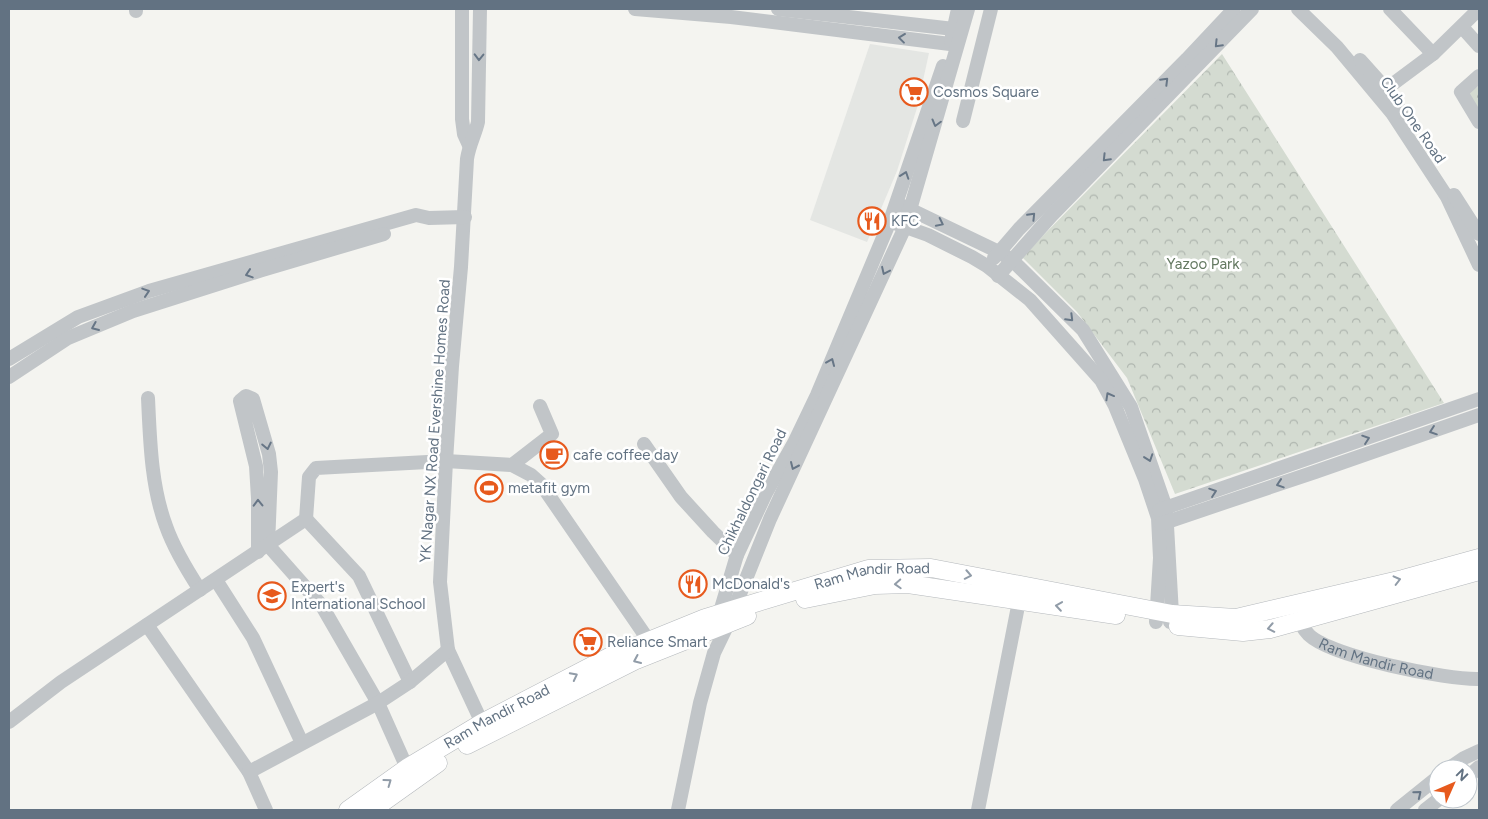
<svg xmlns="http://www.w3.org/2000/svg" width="1488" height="819" font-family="Figtree,sans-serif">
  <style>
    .built { fill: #e4e6e3 }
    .park { fill: url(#park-crowns) }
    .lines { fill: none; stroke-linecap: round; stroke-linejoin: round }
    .major-casing { stroke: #b4b8bc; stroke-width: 19 }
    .minor { stroke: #c1c5c8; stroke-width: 14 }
    .major { stroke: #fff; stroke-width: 18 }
    .oneway { stroke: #677686 }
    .oneway2 { stroke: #919ca8 }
    .labels { text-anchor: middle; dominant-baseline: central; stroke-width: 5; stroke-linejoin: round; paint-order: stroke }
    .poi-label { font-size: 15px; fill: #627282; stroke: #fff; text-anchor: start }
    .street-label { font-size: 15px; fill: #627282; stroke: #fff }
    .park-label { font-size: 15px; fill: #647961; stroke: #fff }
  </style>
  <defs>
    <pattern id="park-crowns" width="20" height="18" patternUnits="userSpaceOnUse" patternTransform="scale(1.25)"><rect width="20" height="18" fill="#d4dbd1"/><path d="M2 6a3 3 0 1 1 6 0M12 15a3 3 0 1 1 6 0" fill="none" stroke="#afb6af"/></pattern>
  </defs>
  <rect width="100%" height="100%" fill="#f4f4f0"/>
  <!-- built -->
  <path class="built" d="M870,44l59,9 -12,55 -20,63 -30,71 -57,-22z"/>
  <!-- park -->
  <path class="park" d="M1222,54l222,349 -269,91 -48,-116 -50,-66 -55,-55z
    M1479,86v30l-13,-22z"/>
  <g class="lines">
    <!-- major casing -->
    <g class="major-casing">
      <g id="major">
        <path d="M805,599l70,-14 33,-1 208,31"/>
        <path d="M1178,626l65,6 27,-3 209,-58"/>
        <path d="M467,745l167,-84 113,-45"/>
        <path id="s2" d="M348,810l59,-42 75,-45 127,-66 96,-39 163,-49 63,-1 241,46 64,4 167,-39 76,-21"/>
        <path d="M372,810l66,-47"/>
      </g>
    </g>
    <!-- minor -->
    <g class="minor">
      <path d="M136,9v2"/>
      <path d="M462,9v110l2,15 5,11"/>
      <path d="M480,9l-2,113c-3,13 -9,23 -11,37l-6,108 -9,99 -6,95 -6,121 8,68 34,73"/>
      <path d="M635,9l96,8 219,27"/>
      <path d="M778,9l176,20"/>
      <path d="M1298,9l39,38 55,66 55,84 32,68"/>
      <path d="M1390,9l43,45"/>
      <path d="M1462,27l17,19"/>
      <path d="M951,41l7,-32"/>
      <path d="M1360,60l26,29 15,23"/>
      <path d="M1479,76l-18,16 18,30"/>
      <path d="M1386,89l47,-35 46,-45"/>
      <path d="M963,121l28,-112"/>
      <path d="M1454,195l25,39"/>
      <path d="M903,206l96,46 13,8 71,70 48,77 35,101 6,106 -2,8"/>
      <path d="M897,224l31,11 44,22 15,9 43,34 71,80 14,26 30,73 13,39 2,40 -4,64"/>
      <path d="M994,258l25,-29 168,-170 47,-50"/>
      <path d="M998,276l53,-60 201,-207"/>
      <path d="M9,359l69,-42 71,-26 267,-76 13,3 36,-1"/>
      <path d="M9,377l59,-39 65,-27 129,-41 122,-36"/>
      <path d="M148,398c2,42 3,88 18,128 8,23 21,44 34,64"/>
      <path d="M644,444l37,53 32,35 24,23"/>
      <path d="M512,465l40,-31 -12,-28"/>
      <path d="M1159,510l320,-111"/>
      <path d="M306,519l53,57 51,106"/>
      <path d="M1161,524l154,-52 164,-57"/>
      <path d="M258,552v-54l-2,-32 -16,-65 6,-5 7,3 16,55 2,18 -3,73 54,61 56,97 33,74"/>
      <path d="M216,580l37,58 49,105"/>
      <path id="s1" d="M1298,612c1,9 5,17 11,23 23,22 138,45 170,44"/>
      <path d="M717,622l20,-67 29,-62 28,-50 23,-48 73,-174 53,-155"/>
      <path d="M147,625l102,147 17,38"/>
      <path d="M9,722l52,-40 245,-163 3,-42 7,-9 130,-7 66,4 19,10 10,9 108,157"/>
      <path d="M1448,769l16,-11 15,-7"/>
      <path d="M249,772l129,-69 32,-21 38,-32"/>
      <path d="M1468,777l11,-10"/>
      <path d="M678,810l22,-107 14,-50 14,-29 42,-105 135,-292 63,-218"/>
      <path d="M978,810l43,-219"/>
      <path d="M1397,810l41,-33"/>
      <path d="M1425,810l14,-11"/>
    </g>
    <!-- major -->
    <use href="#major" class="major"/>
  </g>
  <!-- one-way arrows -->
  <defs><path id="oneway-chevron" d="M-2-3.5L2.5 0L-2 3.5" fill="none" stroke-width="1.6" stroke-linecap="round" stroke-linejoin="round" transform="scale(1.25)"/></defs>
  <g class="oneway">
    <use href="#oneway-chevron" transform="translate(902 38) rotate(-173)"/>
    <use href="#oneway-chevron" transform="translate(1218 44) rotate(134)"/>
    <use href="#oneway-chevron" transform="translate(479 57) rotate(91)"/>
    <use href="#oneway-chevron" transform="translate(1165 81) rotate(-45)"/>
    <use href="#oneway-chevron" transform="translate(936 123) rotate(105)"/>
    <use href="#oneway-chevron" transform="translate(1106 158) rotate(134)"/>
    <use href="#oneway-chevron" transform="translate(905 175) rotate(-71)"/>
    <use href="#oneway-chevron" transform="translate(1032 216) rotate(-46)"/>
    <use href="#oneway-chevron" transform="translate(940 223) rotate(26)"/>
    <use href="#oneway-chevron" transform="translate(885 271) rotate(115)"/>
    <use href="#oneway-chevron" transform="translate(249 274) rotate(162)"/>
    <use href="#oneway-chevron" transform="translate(146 292) rotate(-18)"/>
    <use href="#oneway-chevron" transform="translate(1070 318) rotate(45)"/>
    <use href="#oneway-chevron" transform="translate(95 327) rotate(157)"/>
    <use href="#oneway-chevron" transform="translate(831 362) rotate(-67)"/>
    <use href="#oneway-chevron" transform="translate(1109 396) rotate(-119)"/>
    <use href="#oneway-chevron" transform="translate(1433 431) rotate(161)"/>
    <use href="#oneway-chevron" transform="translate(1366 439) rotate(-19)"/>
    <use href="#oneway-chevron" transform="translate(267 446) rotate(78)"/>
    <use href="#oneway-chevron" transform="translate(1149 458) rotate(71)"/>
    <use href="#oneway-chevron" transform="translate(794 466) rotate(114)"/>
    <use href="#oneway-chevron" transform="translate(1280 484) rotate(162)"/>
    <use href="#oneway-chevron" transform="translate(1213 492) rotate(-19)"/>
    <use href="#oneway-chevron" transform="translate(258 503) rotate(-91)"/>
    <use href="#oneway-chevron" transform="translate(1418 794) rotate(-39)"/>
  </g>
  <g class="oneway2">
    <use href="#oneway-chevron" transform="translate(968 575) rotate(11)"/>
    <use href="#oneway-chevron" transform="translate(1397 580) rotate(-14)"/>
    <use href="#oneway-chevron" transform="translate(898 584) rotate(177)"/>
    <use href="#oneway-chevron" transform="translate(1059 606) rotate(-172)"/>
    <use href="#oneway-chevron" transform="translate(1271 628) rotate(169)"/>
    <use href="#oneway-chevron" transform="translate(637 660) rotate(156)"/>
    <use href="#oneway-chevron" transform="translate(574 676) rotate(-27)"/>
    <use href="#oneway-chevron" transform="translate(388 782) rotate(-36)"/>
  </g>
  <!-- icons -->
  <defs>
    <g id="supermarket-ring" transform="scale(1.4375)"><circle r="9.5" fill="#fff" stroke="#e75a1d" stroke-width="1.5"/><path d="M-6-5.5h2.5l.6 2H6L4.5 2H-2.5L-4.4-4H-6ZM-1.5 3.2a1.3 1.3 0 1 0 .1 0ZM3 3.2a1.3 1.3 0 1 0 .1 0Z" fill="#e75a1d"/></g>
    <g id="restaurant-ring" transform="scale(1.4375)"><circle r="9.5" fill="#fff" stroke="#e75a1d" stroke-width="1.5"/><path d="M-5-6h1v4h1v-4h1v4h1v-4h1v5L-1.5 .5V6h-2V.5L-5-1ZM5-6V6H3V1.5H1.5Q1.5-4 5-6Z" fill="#e75a1d"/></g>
    <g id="cafe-ring" transform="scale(1.4375)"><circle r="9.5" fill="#fff" stroke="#e75a1d" stroke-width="1.5"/><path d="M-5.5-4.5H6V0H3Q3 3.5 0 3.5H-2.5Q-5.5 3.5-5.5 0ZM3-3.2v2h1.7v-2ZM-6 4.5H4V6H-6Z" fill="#e75a1d"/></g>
    <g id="stadium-ring" transform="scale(1.4375)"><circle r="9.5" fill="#fff" stroke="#e75a1d" stroke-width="1.5"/><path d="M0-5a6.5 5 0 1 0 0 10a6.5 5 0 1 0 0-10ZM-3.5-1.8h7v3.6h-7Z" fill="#e75a1d"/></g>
    <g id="school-ring" transform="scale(1.4375)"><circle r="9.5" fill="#fff" stroke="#e75a1d" stroke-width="1.5"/><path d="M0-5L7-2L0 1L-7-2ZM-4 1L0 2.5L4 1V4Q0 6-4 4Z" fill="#e75a1d"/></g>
  </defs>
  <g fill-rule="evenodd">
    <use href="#supermarket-ring" x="914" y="92"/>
    <use href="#restaurant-ring" x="872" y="221"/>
    <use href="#cafe-ring" x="554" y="455"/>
    <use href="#stadium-ring" x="489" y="488"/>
    <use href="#restaurant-ring" x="693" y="584"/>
    <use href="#school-ring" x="272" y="596"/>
    <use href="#supermarket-ring" x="588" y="642"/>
  </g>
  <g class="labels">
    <!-- poi labels -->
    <g class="poi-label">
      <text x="933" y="92">Cosmos Square</text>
      <text x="891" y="221">KFC</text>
      <text x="573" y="455">cafe coffee day</text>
      <text x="508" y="488">metafit gym</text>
      <text x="712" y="584">McDonald's</text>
      <text x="291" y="587">Expert's<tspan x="291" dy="17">International School</tspan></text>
      <text x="607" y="642">Reliance Smart</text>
    </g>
    <!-- street labels -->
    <g class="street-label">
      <text transform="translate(1413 120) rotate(55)">Club One Road</text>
      <text transform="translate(435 421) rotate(-86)">YK Nagar NX Road Evershine Homes Road</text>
      <text transform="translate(752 492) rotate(-64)">Chikhaldongari Road</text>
      <text stroke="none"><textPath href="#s2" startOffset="580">Ram Mandir Road</textPath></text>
      <text stroke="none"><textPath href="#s1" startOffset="98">Ram Mandir Road</textPath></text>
      <text stroke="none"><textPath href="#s2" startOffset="176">Ram Mandir Road</textPath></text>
    </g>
    <!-- park labels -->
    <g class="park-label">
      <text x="1203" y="264">Yazoo Park</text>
    </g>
  </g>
  <!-- border -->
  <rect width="1488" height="819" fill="none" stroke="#627282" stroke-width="20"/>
  <!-- north arrow -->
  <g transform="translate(1453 784) rotate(45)"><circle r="24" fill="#ffffff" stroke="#c0c7cd"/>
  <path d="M0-4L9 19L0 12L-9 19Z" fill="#e75a1d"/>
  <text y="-8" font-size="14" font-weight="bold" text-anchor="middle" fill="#627282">N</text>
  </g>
</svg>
